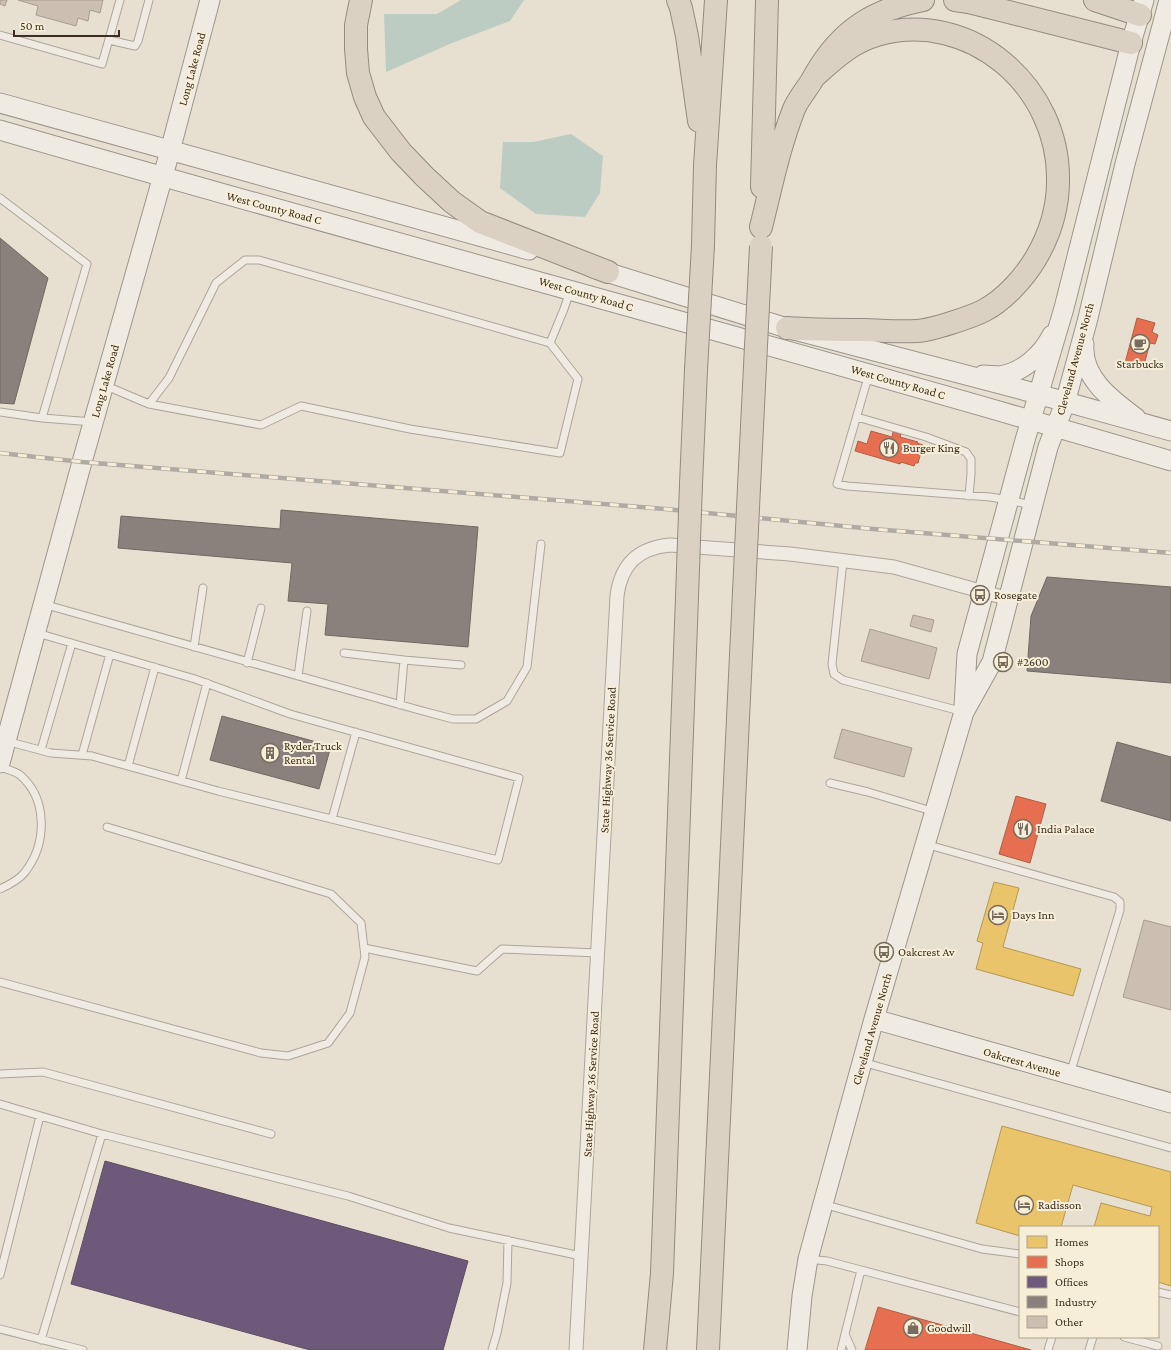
<svg xmlns="http://www.w3.org/2000/svg" width="1171" height="1350" font-family="'Crimson Pro',serif">
  <style>
    .water { fill: #bcccc2 }
    .homes { fill: #e9c46a; stroke: #b59754 }
    .shops { fill: #e76f51; stroke: #b45c42 }
    .offices { fill: #6d597a; stroke: #5f4c5f }
    .industry { fill: #8a817c; stroke: #736860 }
    .building { fill: #cbbfb2; stroke: #a89c90 }
    .lines { fill: none; stroke-linecap: round; stroke-linejoin: round }
    .lane-casing { stroke: #ada599; stroke-width: 9 }
    .street-casing { stroke: #ada599; stroke-width: 15 }
    .secondary-casing { stroke: #9c958a; stroke-width: 21 }
    .highway-casing { stroke: #928b80; stroke-width: 24 }
    .lane { stroke: #efebe3; stroke-width: 7 }
    .street { stroke: #efebe3; stroke-width: 13 }
    .secondary { stroke: #efebe3; stroke-width: 19 }
    .highway { stroke: #dad1c2; stroke-width: 22 }
    .rail-casing { stroke: #afaaa2; stroke-width: 4.5 }
    .rail { stroke: #f7eed8; stroke-width: 3; stroke-dasharray: 9; stroke-linecap: butt }
    .highway-bridge-casing { stroke: #928b80; stroke-width: 24; stroke-linecap: butt }
    .highway-bridge { stroke: #dad1c2; stroke-width: 22 }
    .labels { text-anchor: middle; dominant-baseline: central; stroke-width: 4; stroke-linejoin: round; paint-order: stroke }
    .street-label { font-size: 12px; fill: #3d2e20; stroke: #f7eed8 }
    .poi-label { font-size: 12px; fill: #3d2e20; stroke: #f7eed8; text-anchor: start }
  </style>
  <rect width="100%" height="100%" fill="#e7e0d1"/>
  <!-- water -->
  <path class="water" d="M461,0h63l-14,21 -58,22 -66,29 -2,-58h53z
    M571,134l32,22 -3,37 -15,24 -49,-3 -36,-26 3,-46h30z"/>
  <!-- homes -->
  <path class="homes" d="M994,882l25,6 -16,59 78,22 -8,27 -97,-27 7,-26 -6,-2z
    M1002,1126l169,46v114l-13,-4v-55h-64l7,-24 49,13 2,-9 -79,-22 -12,42h-41v9l-44,-13z"/>
  <!-- shops -->
  <path class="shops" d="M1137,318l18,5 -3,9 6,3 -3,9 -5,-1 -7,25 -18,-5z
    M871,431l21,6 1,-5 8,2 -1,3 18,5 -1,1 6,2 -5,18h-3l-1,3 -13,-4 -1,2 -45,-13 3,-10 9,3z
    M1016,796l30,8 -16,59 -31,-9z
    M878,1307l153,43h-166z"/>
  <!-- offices -->
  <path class="offices" d="M105,1161l363,100 -25,89h-133l-239,-66z"/>
  <!-- industry -->
  <path class="industry" d="M0,238l48,40 -34,126 -14,-1z
    M281,510l197,17 -10,120 -143,-12 3,-31 -40,-3 4,-38 -174,-15 3,-32 159,13z
    M1047,577l124,10v96l-144,-12 4,-55z
    M222,716l109,30 -12,43 -109,-29z
    M1117,742l54,15v64l-70,-20z"/>
  <!-- building -->
  <path class="building" d="M0,0h7l-2,6 -5,-2z
    M18,0h85l-3,13 -10,-3 -2,11 -10,-3 -2,8 -40,-11 2,-9z
    M913,615l21,5 -3,12 -21,-6z
    M870,629l67,19 -8,31 -68,-18z
    M842,729l70,19 -8,29 -70,-19z
    M1144,920l27,7v83l-48,-13z"/>
  <g class="lines">
    <!-- lane casing -->
    <g class="lane-casing">
      <path id="lane" d="M0,35l102,29 18,-64
        M109,40l26,6 3,-5 11,-41
        M0,198l87,66 -45,154
        M869,374l-32,110 10,2 143,11 19,3 22,5
        M104,385l45,19 112,21 40,-19 109,23 150,24 18,-74 -28,-36 14,-34 6,-18
        M149,404l20,-26 47,-95 29,-23h14l291,83
        M0,412l42,6 51,4
        M857,417l69,20 40,15 5,7v15l-2,22
        M843,561l-11,103 2,10 9,6 121,32
        M43,604l376,106 34,9h23l31,-18 20,-34 14,-123
        M194,647l9,-59
        M344,653l60,7
        M247,663l14,-55
        M298,676l9,-65
        M400,705l4,-45 57,5
        M6,741l45,12 41,3 126,35 280,69 21,-82 -229,-64 -95,-35 -158,-46
        M41,750l31,-107
        M82,755l28,-101
        M128,766l27,-99
        M0,767c6,2 15,4 20,8 28,24 27,69 5,97 -6,8 -16,13 -25,17
        M181,781l26,-98
        M830,783l38,9 67,20
        M332,819l24,-87
        M925,844l189,53 6,5v8l-50,164
        M364,948l113,23 25,-22 96,4
        M0,982l261,71 27,3 40,-13 22,-30 15,-56 -4,-34 -30,-29 -224,-67
        M862,1062l309,86
        M0,1074l43,-2 228,62
        M0,1104l102,30 246,62 101,32 132,28
        M823,1204l159,45 38,5
        M808,1259l19,2 34,9 -20,80
        M861,1270l159,42
        M0,1275l40,-159
        M1158,1292l13,3
        M0,1329l83,21
        M845,1334l7,16
        M1124,1337l34,9
        M41,1340l61,-206
        M492,1350l5,-17 10,-50 1,-43
        M1048,1350l4,-13
        M1089,1350l4,-13"/>
    </g>
    <!-- street casing -->
    <g class="street-casing">
      <path id="street" d="M576,1350l41,-754c4,-32 21,-48 53,-51l120,9 104,13 115,32"/>
    </g>
    <!-- secondary casing -->
    <g class="secondary-casing">
      <path id="secondary" d="M0,103l529,147
        M0,130c390,113 782,216 1171,331
        M593,268l194,60 236,62 148,41
        M1084,344c-3,34 28,56 52,74
        M983,375c5,0 11,1 16,1 23,-3 43,-21 53,-41
        M964,706l3,-52 58,-214 39,-132 67,-265 13,-43
        M0,763l82,-301 88,-311 40,-151
        M874,1019l297,84
        M797,1350l5,-54 6,-37 15,-55 51,-185 90,-307 28,-50 56,-215 17,-44 22,-81 38,-158 44,-164"/>
    </g>
    <!-- highway casing -->
    <g class="highway-casing">
      <path id="highway" d="M361,0l-5,25v24l2,24 7,24 9,20 27,35 24,25 27,25 28,20 128,50
        M678,0l3,8 6,28 12,85
        M955,0l14,2 162,41
        M1095,0l45,15
        M762,187l5,-187
        M761,227c10,-40 18,-80 33,-118 5,-12 15,-22 21,-34 26,-45 58,-65 108,-75
        M703,245l2,-80 11,-165
        M787,328c26,2 52,2 78,2 17,1 35,2 52,1 15,-1 55,-14 68,-21 20,-11 39,-32 51,-52 14,-24 22,-49 22,-77 2,-94 -88,-173 -181,-146 -25,7 -43,24 -61,40
        M691,484l5,-114
        M749,487l5,-101
        M655,1350l7,-77 25,-676
        M708,1350l36,-758"/>
    </g>
    <!-- lane -->
    <use href="#lane" class="lane"/>
    <!-- street -->
    <use href="#street" class="street"/>
    <!-- secondary -->
    <use href="#secondary" class="secondary"/>
    <!-- highway -->
    <use href="#highway" class="highway"/>
    <!-- rail casing -->
    <g class="rail-casing">
      <path id="rail" d="M0,453l82,9 583,47 208,20 298,24"/>
    </g>
    <!-- rail -->
    <use href="#rail" class="rail"/>
    <!-- highway-bridge casing -->
    <g class="highway-bridge-casing">
      <path id="highway-bridge" d="M696,370l7,-125
        M754,386l7,-140
        M744,592l5,-105
        M687,597l4,-113"/>
    </g>
    <!-- highway-bridge -->
    <use href="#highway-bridge" class="highway-bridge"/>
  </g>
  <!-- icons -->
  <defs>
    <g id="cafe-ring" transform="scale(1)"><circle r="9.5" fill="#f7eed8" stroke="#786c5e" stroke-width="1.5"/><path d="M-5.5-4.5H6V0H3Q3 3.5 0 3.5H-2.5Q-5.5 3.5-5.5 0ZM3-3.2v2h1.7v-2ZM-6 4.5H4V6H-6Z" fill="#786c5e"/></g>
    <g id="restaurant-ring" transform="scale(1)"><circle r="9.5" fill="#f7eed8" stroke="#786c5e" stroke-width="1.5"/><path d="M-5-6h1v4h1v-4h1v4h1v-4h1v5L-1.5 .5V6h-2V.5L-5-1ZM5-6V6H3V1.5H1.5Q1.5-4 5-6Z" fill="#786c5e"/></g>
    <g id="bus-ring" transform="scale(1)"><circle r="9.5" fill="#f7eed8" stroke="#786c5e" stroke-width="1.5"/><path d="M-5-6H5V4H4V6H2V4H-2V6H-4V4H-5ZM-3.5-4V0h7V-4ZM-3.5 1.2v1.5H-2V1.2ZM2 1.2v1.5H3.5V1.2Z" fill="#786c5e"/></g>
    <g id="building-ring" transform="scale(1)"><circle r="9.5" fill="#f7eed8" stroke="#786c5e" stroke-width="1.5"/><path d="M-4-6H4V6H1V3H-1V6H-4ZM-2.5-4.3h1.7v1.8h-1.7ZM.8-4.3h1.7v1.8H.8ZM-2.5-1h1.7V.8h-1.7ZM.8-1h1.7V.8H.8Z" fill="#786c5e"/></g>
    <g id="hotel-ring" transform="scale(1)"><circle r="9.5" fill="#f7eed8" stroke="#786c5e" stroke-width="1.5"/><path d="M-6-4.5h1.5V1H6V5H4.5V3h-9V5H-6ZM-4 0a1.8 1.8 0 1 1 3.6 0ZM.5 0V-2.5h3Q6-2.5 6 0Z" fill="#786c5e"/></g>
    <g id="shop-ring" transform="scale(1)"><circle r="9.5" fill="#f7eed8" stroke="#786c5e" stroke-width="1.5"/><path d="M-5-2.5h2.3a2.7 3.5 0 0 1 5.4 0H5L5.5 6h-11ZM-1.5-2.5h3a1.5 2.3 0 0 0-3 0Z" fill="#786c5e"/></g>
  </defs>
  <g fill-rule="evenodd">
    <use href="#cafe-ring" x="1140" y="344"/>
    <use href="#restaurant-ring" x="889" y="448"/>
    <use href="#bus-ring" x="980" y="595"/>
    <use href="#bus-ring" x="1003" y="662"/>
    <use href="#building-ring" x="270" y="753"/>
    <use href="#restaurant-ring" x="1023" y="829"/>
    <use href="#hotel-ring" x="998" y="915"/>
    <use href="#bus-ring" x="884" y="952"/>
    <use href="#hotel-ring" x="1024" y="1205"/>
    <use href="#shop-ring" x="913" y="1328"/>
  </g>
  <g class="labels">
    <!-- street labels -->
    <g class="street-label">
      <text transform="translate(192 69) rotate(-75)">Long Lake Road</text>
      <text transform="translate(274 208) rotate(15)">West County Road C</text>
      <text transform="translate(586 294) rotate(16)">West County Road C</text>
      <text transform="translate(1075 359) rotate(-75)">Cleveland Avenue North</text>
      <text transform="translate(105 381) rotate(-74)">Long Lake Road</text>
      <text transform="translate(898 382) rotate(16)">West County Road C</text>
      <text transform="translate(608 760) rotate(-87)">State Highway 36 Service Road</text>
      <text transform="translate(872 1029) rotate(-74)">Cleveland Avenue North</text>
      <text transform="translate(1022 1062) rotate(16)">Oakcrest Avenue</text>
      <text transform="translate(591 1084) rotate(-87)">State Highway 36 Service Road</text>
    </g>
    <!-- poi labels -->
    <g class="poi-label">
      <text x="1140" y="364" text-anchor="middle">Starbucks</text>
      <text x="903" y="448">Burger King</text>
      <text x="994" y="595">Rosegate</text>
      <text x="1017" y="662">#2600</text>
      <text x="284" y="746">Ryder Truck<tspan x="284" dy="14">Rental</tspan></text>
      <text x="1037" y="829">India Palace</text>
      <text x="1012" y="915">Days Inn</text>
      <text x="898" y="952">Oakcrest Av</text>
      <text x="1038" y="1205">Radisson</text>
      <text x="927" y="1328">Goodwill</text>
    </g>
  </g>
  <!-- legend -->
  <rect x="1019" y="1226" width="140" height="112" fill="#f7eed8" stroke="#ada18e"/>
  <rect x="1027" y="1236" width="20" height="12" fill="#e9c46a" stroke="#ada18e"/>
  <text x="1055" y="1246" font-size="12" fill="#3d2e20">Homes</text>
  <rect x="1027" y="1256" width="20" height="12" fill="#e76f51" stroke="#ada18e"/>
  <text x="1055" y="1266" font-size="12" fill="#3d2e20">Shops</text>
  <rect x="1027" y="1276" width="20" height="12" fill="#6d597a" stroke="#ada18e"/>
  <text x="1055" y="1286" font-size="12" fill="#3d2e20">Offices</text>
  <rect x="1027" y="1296" width="20" height="12" fill="#8a817c" stroke="#ada18e"/>
  <text x="1055" y="1306" font-size="12" fill="#3d2e20">Industry</text>
  <rect x="1027" y="1316" width="20" height="12" fill="#cbbfb2" stroke="#ada18e"/>
  <text x="1055" y="1326" font-size="12" fill="#3d2e20">Other</text>
  <!-- scale -->
  <path d="M14 30v6h105v-6" fill="none" stroke="#3d2e20" stroke-width="2"/>
  <text x="20" y="30" font-size="12" fill="#3d2e20" stroke="#f7eed8" stroke-width="3" paint-order="stroke">50 m</text>
</svg>
